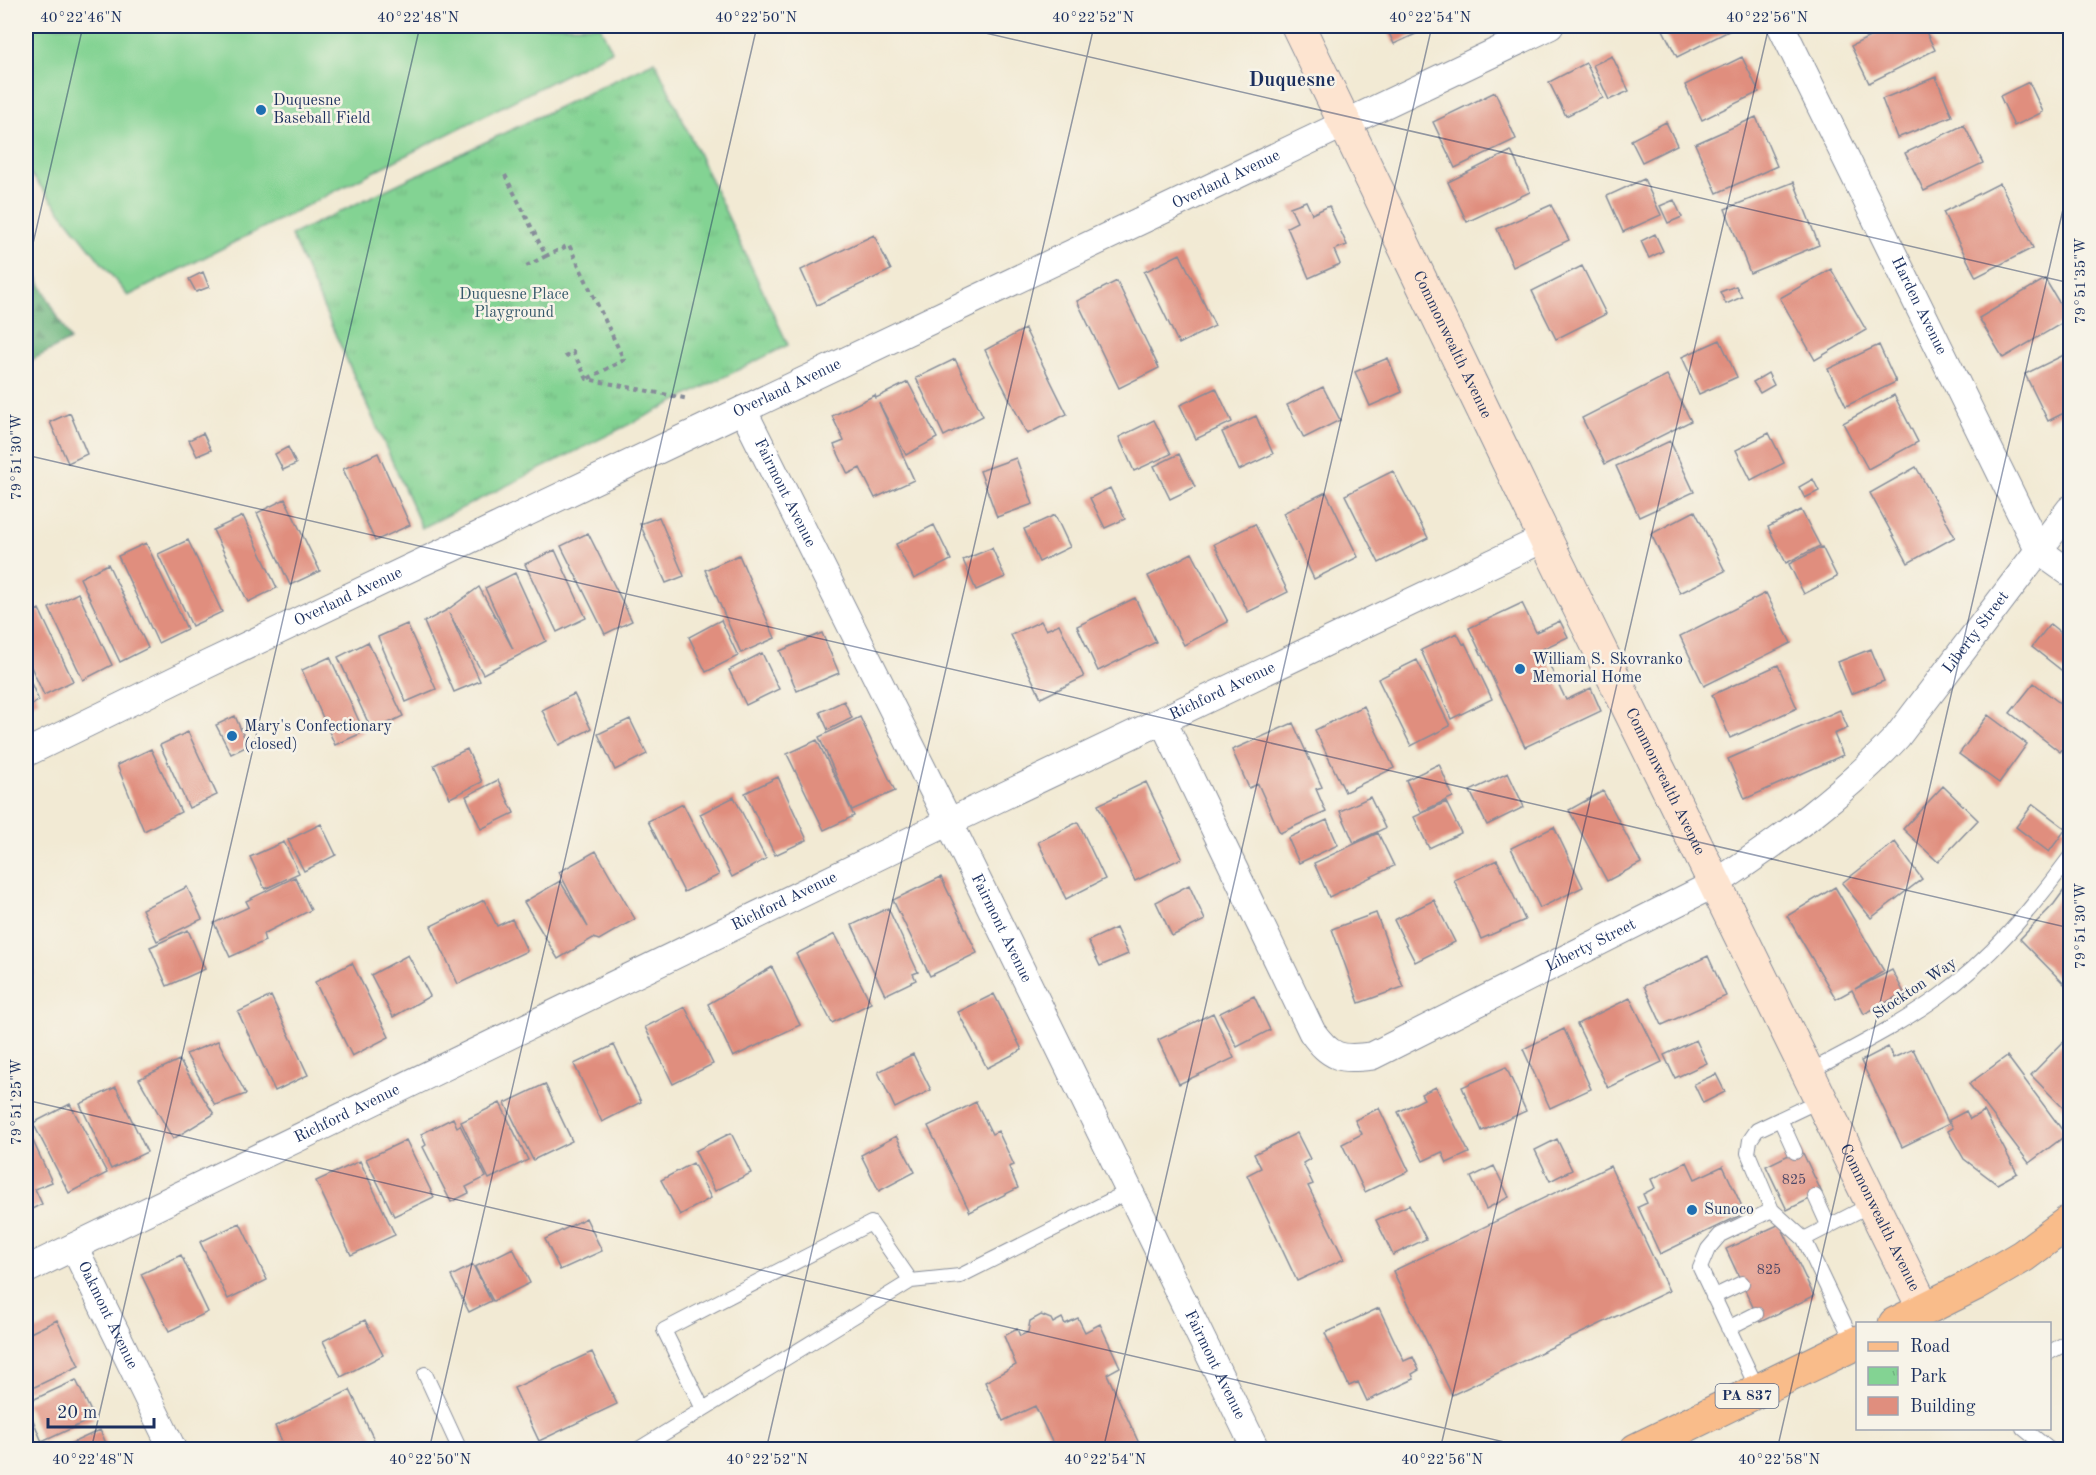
<svg xmlns="http://www.w3.org/2000/svg" width="2096" height="1475" font-family="'Old Standard TT',serif">
  <style>
    .grass { fill: #83d393; stroke: #4f8178; stroke-width: 1.5 }
    .forest { fill: url(#forest-firs); stroke: #42726e; stroke-width: 1.5 }
    .park { fill: url(#park-tufts); stroke: #4f8178; stroke-width: 1.5 }
    .building { fill: #e08e7e }
    .lines { fill: none; stroke-linecap: round; stroke-linejoin: round }
    .lane-casing { stroke: #868c99; stroke-width: 16 }
    .street-casing { stroke: #868c99; stroke-width: 29 }
    .secondary-casing { stroke: #868c99; stroke-width: 35 }
    .primary-casing { stroke: #868c99; stroke-width: 35 }
    .path { stroke: #868c99; stroke-width: 4; stroke-dasharray: 4.5 4.5; stroke-linecap: butt }
    .lane { stroke: #fff; stroke-width: 14 }
    .street { stroke: #fff; stroke-width: 27 }
    .secondary { stroke: #fde4d0; stroke-width: 33 }
    .primary { stroke: #f9bc8a; stroke-width: 33 }
    .ticks { fill: none; stroke: #1b2f5e; stroke-width: 1.5; stroke-opacity: 0.45 }
    .poi-dot { fill: #1f6fb2; stroke: #f7f3e8; stroke-width: 2 }
    .labels { text-anchor: middle; dominant-baseline: central; stroke-width: 5; stroke-linejoin: round; paint-order: stroke }
    .number-label { font-size: 14px; fill: #4c4766 }
    .shield { fill: #f7f3e8; stroke: #5d6a87; stroke-width: 1.5 }
    .shield-label { font-size: 15px; font-weight: bold; fill: #1b2f5e }
    .poi-label { font-size: 16px; fill: #1b2f5e; stroke: #f7f3e8; text-anchor: start }
    .street-label { font-size: 16px; fill: #1b2f5e; stroke: #f7f3e8 }
    .park-label { font-size: 16px; fill: #35586b; stroke: #f7f3e8 }
    .quarter-label { font-size: 20px; font-weight: bold; fill: #1b2f5e; stroke: #f7f3e8 }
    .neatline { fill: none; stroke: #1b2f5e; stroke-width: 2 }
    .ticks-label { font-size: 15px; text-anchor: middle; fill: #1b2f5e }
  </style>
  <defs>
    <pattern id="forest-firs" width="22" height="20" patternUnits="userSpaceOnUse" patternTransform="scale(1.5)"><rect width="22" height="20" fill="#6ab57d"/><path d="M5 1l3.5 6h-7zM16 11l3.5 6h-7z" fill="#56946a"/></pattern>
    <pattern id="park-tufts" width="24" height="20" patternUnits="userSpaceOnUse" patternTransform="scale(1.5)"><rect width="24" height="20" fill="#83d393"/><path d="M3 7l-1-3M5 7V3M7 7l1-3M15 17l-1-3M17 17v-4M19 17l1-3" fill="none" stroke="#71b581"/></pattern>
  </defs>
  <rect width="100%" height="100%" fill="#f7f3e8"/>
  <filter id="ink" filterUnits="userSpaceOnUse"><feTurbulence type="fractalNoise" baseFrequency=".0167" numOctaves="2"/><feDisplacementMap in="SourceGraphic" scale="12" xChannelSelector="R" yChannelSelector="G"/><feConvolveMatrix kernelMatrix="1 2 1 2 8 2 1 2 1" color-interpolation-filters="sRGB"/></filter>
  <filter id="wash" filterUnits="userSpaceOnUse"><feTurbulence type="fractalNoise" baseFrequency=".008" numOctaves="4" result="noise"/><feDisplacementMap in="SourceGraphic" scale="24" xChannelSelector="R" yChannelSelector="G"/><feGaussianBlur stdDeviation="1.35" result="paint"/><feColorMatrix in="noise" values="0 0 0 0 0 0 0 0 0 0 0 0 0 0 0 0 0 1.4 0 .05"/><feComposite in="paint" operator="in"/></filter>
  <g filter="url(#wash)">
    <rect width="100%" height="100%" fill="#f2ead4"/>
    <!-- grass -->
    <path class="grass" d="M26,26h574l12,25 -484,245 -102,-128z"/>
    <!-- forest -->
    <path class="forest" d="M26,257l44,83 -44,23z"/>
    <!-- park -->
    <path class="park" d="M655,61l133,284 -366,183 -131,-293z"/>
    <g id="blocks">
      <!-- building -->
      <path class="building" d="M1386,26h47l-39,18z
        M1661,26h68l2,4 -54,27z
        M1892,26h31l12,24 -66,33 -18,-37z
        M1612,56l17,35 -20,9 -16,-35z
        M1742,57l17,35 -57,28 -17,-35z
        M1586,63l17,35 -37,18 -17,-34z
        M1936,77l16,39 -55,22 -15,-39z
        M2029,82l14,30 -29,14 -14,-30z
        M1495,92l21,47 -61,29 -22,-46z
        M1756,117l21,49 -60,27 -22,-49z
        M1666,122l11,23 -35,17 -11,-22z
        M1964,125l19,38 -59,28 -19,-38z
        M1511,151l19,41 -63,30 -19,-40z
        M1644,179l17,36 -38,17 -16,-36z
        M1794,182l25,63 -69,28 -25,-64z
        M2000,183l33,65 -57,29 -33,-65z
        M1674,200l8,17 -14,6 -8,-17z
        M1306,201l6,13 17,-8 18,39 -13,5 6,14 -31,14 -22,-51 10,-5 -7,-15z
        M1551,205l18,35 -56,27 -16,-38z
        M1655,234l8,17 -14,7 -8,-17z
        M874,235l17,35 -74,35 -16,-35z
        M1180,254l35,72 -36,18 -35,-72z
        M1582,266l24,48 -50,25 -24,-48z
        M1831,269l35,61 -51,30 -35,-62z
        M203,272l6,15 -13,5 -7,-13z
        M2045,279l24,40 -66,39 -24,-40z
        M1117,281l42,87 -40,20 -42,-87z
        M1736,286l6,11 -16,7 -6,-12z
        M1025,329l42,85 -40,20 -42,-84z
        M1720,340l17,37 -38,17 -17,-37z
        M1879,345l17,37 -50,24 -18,-37z
        M2070,352v58l-22,11 -23,-47z
        M1388,358l14,34 -32,14 -15,-34z
        M955,359l28,57 -39,20 -28,-58z
        M1768,373l6,12 -14,8 -7,-11z
        M1667,375l24,46 -86,43 -23,-46z
        M908,382l29,56 -31,17 -27,-52 35,77 -39,18 -15,-30 -12,6 -14,-29 10,-4 -12,-25 43,-21 1,3z
        M1323,387l17,33 -36,18 -17,-33z
        M1216,388l16,34 -36,17 -16,-34z
        M1894,395l24,47 -50,27 -25,-46z
        M70,413l17,41 -19,9 -18,-41z
        M1256,416l17,38 -34,16 -17,-38z
        M1154,420l17,34 -37,17 -15,-34z
        M203,433l8,17 -14,6 -8,-16z
        M1769,433l15,30 -33,17 -15,-30z
        M1670,441l24,51 -55,25 -23,-51z
        M288,447l8,17 -13,6 -8,-16z
        M378,453l32,72 -35,16 -32,-72z
        M1179,454l16,33 -25,12 -16,-33z
        M1016,458l17,46 -36,13 -17,-46z
        M1916,467l39,70 -47,26 -38,-70z
        M1393,471l35,67 -49,25 -34,-68z
        M1813,479l6,12 -14,7 -6,-11z
        M1110,488l15,31 -20,9 -15,-30z
        M1326,492l32,65 -44,22 -31,-66z
        M285,499l35,72 -30,14 -33,-72z
        M1801,510l19,36 -34,17 -18,-36z
        M1695,511l30,60 -45,22 -29,-59z
        M1055,515l15,32 -31,15 -15,-33z
        M243,516l34,72 -29,14 -35,-72z
        M659,517l25,59 -18,7 -26,-59z
        M1255,524l33,68 -40,20 -34,-68z
        M934,525l17,35 -37,19 -18,-35z
        M588,533l44,88 -27,13 -44,-88z
        M188,540l34,72 -30,14 -34,-72z
        M146,543l41,86 -29,14 -40,-87z
        M1822,547l15,30 -33,17 -15,-30z
        M992,548l13,29 -29,13 -13,-30z
        M555,550l31,68 -29,14 -32,-68z
        M1192,553l36,69 -44,23 -36,-69z
        M739,555l36,83 -34,15 -36,-83z
        M108,564l40,84 -28,14 -40,-84z
        M515,573l31,68 -63,33 -34,-61 31,68 -26,11 -30,-70 23,-12 32,-23 34,62 -28,-61z
        M78,593l34,72 -29,15 -34,-72z
        M1766,593l25,50 -87,43 -24,-50z
        M1135,598l21,44 -58,29 -21,-45z
        M1522,603l14,29 24,-11 8,16 -26,12 24,51 25,-12 10,23 -76,36 -56,-119z
        M39,609l34,72 -29,14 -18,-39v-40z
        M721,620l17,36 -32,16 -17,-35z
        M1041,621l5,9 13,-6 25,53 -43,21 -30,-63z
        M407,624l29,65 -30,13 -28,-65z
        M2050,624l20,16v37l-38,-30z
        M822,633l17,40 -42,18 -17,-40z
        M1457,633l6,11 2,-1 27,56 -41,20 -30,-69z
        M368,642l35,74 -31,15 -34,-74z
        M1871,649l13,32 -33,13 -13,-32z
        M762,653l17,36 -33,16 -17,-35z
        M330,657l34,75 -29,13 -33,-75z
        M1417,660l33,66 -39,20 -33,-67z
        M1778,665l19,43 -67,30 -18,-43z
        M26,672l13,29 -13,6z
        M2034,683l36,28v28l-10,13 -50,-39z
        M574,694l17,35 -32,16 -17,-35z
        M844,701l8,17 -24,12 -8,-18z
        M1364,706l30,62 -49,24 -30,-62z
        M1840,710l8,18 -14,6 9,21 -98,44 -17,-40z
        M1988,715l39,29 -28,39 -40,-29z
        M235,716l13,30 -17,8 -15,-29z
        M860,717l35,74 -43,19 -33,-73z
        M630,719l17,35 -32,16 -17,-36z
        M1293,723l29,64 -6,2 10,23 -46,21 -22,-49 -9,4 -17,-38z
        M188,732l29,63 -28,13 -29,-63z
        M817,740l37,76 -30,14 -37,-76z
        M151,749l30,63 -37,19 -27,-66z
        M467,749l15,33 -32,16 -16,-33z
        M1439,764l14,33 -32,15 -15,-32z
        M1508,773l16,34 -37,18 -17,-34z
        M778,777l29,63 -32,15 -30,-62z
        M498,780l16,33 -33,16 -15,-33z
        M1146,782l36,76 -47,23 -37,-76z
        M1943,786l35,34 -40,42 -35,-33z
        M1603,791l38,72 -34,18 -38,-71z
        M734,797l32,62 -34,18 -32,-63z
        M1370,797l15,31 -31,15 -14,-32z
        M1446,802l15,31 -32,15 -15,-31z
        M683,804l36,71 -35,17 -36,-71z
        M2033,804l33,25 -17,23 -33,-25z
        M1327,820l11,25 -39,18 -11,-25z
        M1078,822l27,57 -39,20 -28,-57z
        M321,824l15,31 -32,16 -16,-31z
        M1554,827l29,60 -43,21 -29,-60z
        M1378,833l16,33 -65,31 -15,-34z
        M284,842l15,31 -34,16 -15,-32z
        M1895,842l27,37 -51,39 -29,-35z
        M596,851l39,68 -36,21 -6,-2 -35,21 -34,-57 36,-21 28,46 -29,-55z
        M1497,860l28,60 -44,19 -27,-59z
        M295,877l16,33 -48,24 2,7 -35,16 -16,-34 35,-16 -3,-6z
        M941,877l36,76 -47,23 -37,-76z
        M2070,882v108l-50,-51 34,-35z
        M1189,885l16,35 -33,16 -16,-34z
        M187,887l15,32 -45,22 -15,-32z
        M1835,887l49,84 -29,18 37,-19 12,23 -40,21 -12,-24 -16,9 -49,-83z
        M484,900l13,26 15,-7 15,32 -69,33 -27,-58z
        M1434,900l21,42 -40,20 -21,-42z
        M888,908l30,64 -5,2 3,6 -31,15 -33,-70z
        M1376,913l27,74 -44,16 -27,-74z
        M1116,928l12,26 -28,12 -12,-25z
        M188,930l17,39 -38,17 -17,-39z
        M835,934l36,69 -39,20 -36,-69z
        M26,955l8,18 -8,4z
        M408,955l22,41 -37,21 -22,-42z
        M1708,956l18,40 -64,29 -18,-39z
        M352,963l37,74 -37,19 -37,-74z
        M772,967l28,58 -67,32 -25,-53z
        M994,994l28,56 -35,18 -29,-56z
        M271,996l37,79 -33,16 -37,-79z
        M1254,996l16,34 -33,17 -17,-34z
        M1630,998l32,64 -54,26 -31,-64z
        M685,1007l28,57 -40,20 -28,-57z
        M1213,1013l21,45 -55,26 -21,-44z
        M1564,1029l27,60 -41,19 -27,-59z
        M2070,1035v80l-39,-40z
        M1696,1040l11,23 -32,15 -11,-23z
        M218,1041l28,53 -31,11 -29,-51z
        M614,1045l27,57 -39,20 -28,-58z
        M1888,1047l5,11 20,-9 36,75 -47,23 -41,-86z
        M913,1054l18,36 -36,18 -17,-36z
        M2007,1056l59,79 -37,28 -60,-79z
        M179,1060l35,54 -41,25 -34,-60z
        M1506,1067l20,44 -44,20 -20,-44z
        M1716,1074l9,18 -22,11 -9,-19z
        M545,1084l27,57 -39,19 -28,-57z
        M116,1087l31,65 -36,17 -31,-65z
        M1436,1087l33,66 -22,10 -5,-11 -19,9 -25,-49 26,-13 -3,-5z
        M976,1102l16,32 6,-3 16,34 -5,2 9,21 -48,24 -42,-86z
        M500,1103l28,57 -39,19 -28,-57z
        M70,1104l37,69 -38,20 -36,-70z
        M1379,1108l30,63 -44,21 -23,-48 20,-10 -7,-14z
        M1966,1111l4,8 14,-8 33,62 -20,11 -33,-25 -16,-28 5,-3 -4,-8z
        M453,1118l4,9 3,-2 26,52 -20,10 3,6 -18,9 -28,-55 3,-2 -5,-11z
        M26,1126l26,56 -17,7 7,15 -16,8z
        M731,1133l20,40 -36,18 -20,-40z
        M1297,1133l13,26 -7,4 10,21 -5,2 36,73 -47,22 -50,-106 14,-7 -7,-14z
        M896,1136l19,36 -36,19 -18,-36z
        M1557,1139l15,31 -22,11 -15,-31z
        M406,1140l28,57 -40,19 -28,-57z
        M1801,1149l21,44 -35,17 -21,-44z
        M360,1161l35,74 -44,20 -35,-74z
        M1687,1162l8,17 28,-13 22,47 -85,41 -22,-47 9,-4 -4,-9 12,-6 -4,-9z
        M693,1163l18,35 -31,17 -19,-35z
        M1494,1166l15,31 -23,12 -15,-32z
        M1610,1166l59,125 -217,104 -59,-124z
        M1409,1205l17,34 -33,16 -17,-35z
        M586,1218l16,33 -42,19 -15,-31z
        M240,1223l27,57 -39,19 -28,-57z
        M1780,1224l34,72 -54,26 -34,-73z
        M513,1248l17,35 -37,18 -18,-34z
        M181,1255l27,57 -39,19 -28,-57z
        M473,1265l18,36 -22,11 -18,-36z
        M1379,1308l25,53 9,-4 6,13 -7,4 2,5 -47,22 -9,-19 -9,4 -24,-53z
        M1041,1315l10,4 2,4 9,-5 3,6 13,-6 7,14 15,-8 20,43 -13,7 35,76h-86l-21,-44 -32,15 -18,-39 31,-17 -12,-29 13,-7 3,7 8,-4 2,-11z
        M57,1320l22,46 -53,25v-56z
        M365,1320l18,35 -42,22 -18,-36z
        M592,1352l25,52 -78,37 -25,-53z
        M76,1380l18,38 -52,24 -16,-39z
        M350,1390l29,60h-93l-11,-24z
        M100,1430l9,20h-52z"/>
    </g>
  </g>
  <g filter="url(#ink)">
    <use href="#blocks" fill-opacity="0" stroke="#868c99" stroke-width="1.5"/>
    <g class="lines">
      <!-- lane casing -->
      <g class="lane-casing">
        <path id="lane" d="M1807,1073c44,-24 91,-47 131,-76 53,-38 94,-89 132,-140
          M1820,1100l-63,30 -7,10 -2,13 24,57 32,29 50,105
          M1780,1119l15,33
          M1815,1196l14,31
          M1804,1239l68,-35
          M1713,1297l29,-14
          M1728,1328l28,-14
          M2050,1352l20,-11
          M425,1374l35,76
          M1758,1390l-58,-122 8,-19 12,-14 52,-25
          M703,1409l-39,-79 207,-107 40,58
          M2023,1428l27,22
          M637,1450l274,-169 49,-5 169,-85"/>
      </g>
      <!-- street casing -->
      <g class="street-casing">
        <g id="street">
          <path id="s1" d="M1781,26l258,525 31,22"/>
          <path id="s2" d="M743,410l206,412 307,628"/>
          <path id="s3" d="M1163,721l149,311c19,26 28,28 60,24l344,-173c65,-43 128,-89 181,-146l173,-228"/>
          <path id="s4" d="M26,753l180,-88 1344,-639"/>
          <path id="s5" d="M74,1247l99,203"/>
          <path id="s6" d="M26,1270l923,-448 596,-284"/>
        </g>
      </g>
      <!-- secondary casing -->
      <g class="secondary-casing">
        <g id="secondary">
          <path id="s7" d="M1298,26l247,512 379,771"/>
        </g>
      </g>
      <!-- primary casing -->
      <g class="primary-casing">
        <path id="primary" d="M1895,1324l82,-41 46,-27 47,-35
          M1636,1450l222,-108"/>
      </g>
      <!-- path -->
      <path class="path" d="M505,175l41,81 23,-11 55,115 -37,19
        M526,266l20,-10
        M565,357l8,-5 14,27 102,20"/>
      <!-- lane -->
      <use href="#lane" class="lane"/>
      <!-- street -->
      <use href="#street" class="street"/>
      <!-- secondary -->
      <use href="#secondary" class="secondary"/>
      <!-- primary -->
      <use href="#primary" class="primary"/>
    </g>
  </g>
  <!-- ticks -->
  <path class="ticks" d="M955,26l1115,257M26,274l57,-248M26,455l2044,473M26,1100l1513,350M91,1450l329,-1424M429,1450l328,-1424M766,1450l328,-1424M1103,1450l329,-1424M1440,1450l329,-1424M1777,1450l293,-1271"/>
  <!-- markers -->
  <g class="poi-dot">
    <circle cx="261" cy="110" r="6"/>
    <circle cx="1520" cy="669" r="6"/>
    <circle cx="232" cy="736" r="6"/>
    <circle cx="1692" cy="1210" r="6"/>
  </g>
  <g class="labels">
    <!-- number labels -->
    <g class="number-label">
      <text x="1794" y="1180">825</text>
      <text x="1769" y="1270">825</text>
    </g>
    <!-- shield labels -->
    <rect class="shield" x="1715.5" y="1384" width="63" height="24" rx="4.5"/>
    <g class="shield-label">
      <text x="1747" y="1396">PA 837</text>
    </g>
    <!-- poi labels -->
    <g class="poi-label">
      <text x="273" y="101">Duquesne<tspan x="273" dy="18">Baseball Field</tspan></text>
      <text x="1532" y="660">William S. Skovranko<tspan x="1532" dy="18">Memorial Home</tspan></text>
      <text x="244" y="727">Mary's Confectionary<tspan x="244" dy="18">(closed)</tspan></text>
      <text x="1704" y="1210">Sunoco</text>
    </g>
    <!-- street labels -->
    <g class="street-label">
      <text stroke="none"><textPath href="#s4" startOffset="1330">Overland Avenue</textPath></text>
      <text stroke="none"><textPath href="#s1" startOffset="312">Harden Avenue</textPath></text>
      <text stroke="none"><textPath href="#s7" startOffset="354">Commonwealth Avenue</textPath></text>
      <text stroke="none"><textPath href="#s4" startOffset="844">Overland Avenue</textPath></text>
      <text stroke="none"><textPath href="#s2" startOffset="93">Fairmont Avenue</textPath></text>
      <text stroke="none"><textPath href="#s4" startOffset="358">Overland Avenue</textPath></text>
      <text stroke="none"><textPath href="#s3" startOffset="1164">Liberty Street</textPath></text>
      <text stroke="none"><textPath href="#s6" startOffset="1329">Richford Avenue</textPath></text>
      <text stroke="none"><textPath href="#s7" startOffset="840">Commonwealth Avenue</textPath></text>
      <text stroke="none"><textPath href="#s6" startOffset="843">Richford Avenue</textPath></text>
      <text stroke="none"><textPath href="#s2" startOffset="579">Fairmont Avenue</textPath></text>
      <text stroke="none"><textPath href="#s3" startOffset="660">Liberty Street</textPath></text>
      <text transform="translate(1915 989) rotate(-34)">Stockton Way</text>
      <text stroke="none"><textPath href="#s6" startOffset="357">Richford Avenue</textPath></text>
      <text stroke="none"><textPath href="#s7" startOffset="1326">Commonwealth Avenue</textPath></text>
      <text stroke="none"><textPath href="#s5" startOffset="76">Oakmont Avenue</textPath></text>
      <text stroke="none"><textPath href="#s2" startOffset="1065">Fairmont Avenue</textPath></text>
    </g>
    <!-- park labels -->
    <g class="park-label">
      <text x="514" y="295">Duquesne Place<tspan x="514" dy="18">Playground</tspan></text>
    </g>
    <!-- quarter labels -->
    <g class="quarter-label">
      <text x="1292" y="81">Duquesne</text>
    </g>
  </g>
  <!-- margin -->
  <rect width="2096" height="1475" fill="none" stroke="#f7f3e8" stroke-width="66"/>
  <!-- legend -->
  <rect x="1856" y="1322" width="195" height="108" fill="#f7f3e8" stroke="#9fa5b1" stroke-width="1.5"/>
  <rect x="1868" y="1342" width="30" height="9" fill="#f9bc8a" stroke="#9fa5b1" stroke-width="1.5"/>
  <text x="1910" y="1352" font-size="18" fill="#1b2f5e">Road</text>
  <rect x="1868" y="1367" width="30" height="18" fill="url(#park-tufts)" stroke="#9fa5b1" stroke-width="1.5"/>
  <text x="1910" y="1382" font-size="18" fill="#1b2f5e">Park</text>
  <rect x="1868" y="1397" width="30" height="18" fill="#e08e7e" stroke="#9fa5b1" stroke-width="1.5"/>
  <text x="1910" y="1412" font-size="18" fill="#1b2f5e">Building</text>
  <!-- scale -->
  <path d="M48 1418v9h106v-9" fill="none" stroke="#1b2f5e" stroke-width="3"/>
  <text x="57" y="1418" font-size="18" fill="#1b2f5e" stroke="#f7f3e8" stroke-width="4.5" paint-order="stroke">20 m</text>
  <rect x="33" y="33" width="2030" height="1409" class="neatline"/>
  <g class="ticks-label">
    <text x="81" y="22">40°22'46"N</text>
    <text x="418" y="22">40°22'48"N</text>
    <text x="756" y="22">40°22'50"N</text>
    <text x="1093" y="22">40°22'52"N</text>
    <text x="1430" y="22">40°22'54"N</text>
    <text x="1767" y="22">40°22'56"N</text>
    <text transform="translate(2080 281) rotate(-90)" y="5">79°51'35"W</text>
    <text transform="translate(16 457) rotate(-90)" y="5">79°51'30"W</text>
    <text transform="translate(2080 926) rotate(-90)" y="5">79°51'30"W</text>
    <text transform="translate(16 1102) rotate(-90)" y="5">79°51'25"W</text>
    <text x="93" y="1464">40°22'48"N</text>
    <text x="430" y="1464">40°22'50"N</text>
    <text x="767" y="1464">40°22'52"N</text>
    <text x="1105" y="1464">40°22'54"N</text>
    <text x="1442" y="1464">40°22'56"N</text>
    <text x="1779" y="1464">40°22'58"N</text>
  </g>
</svg>
